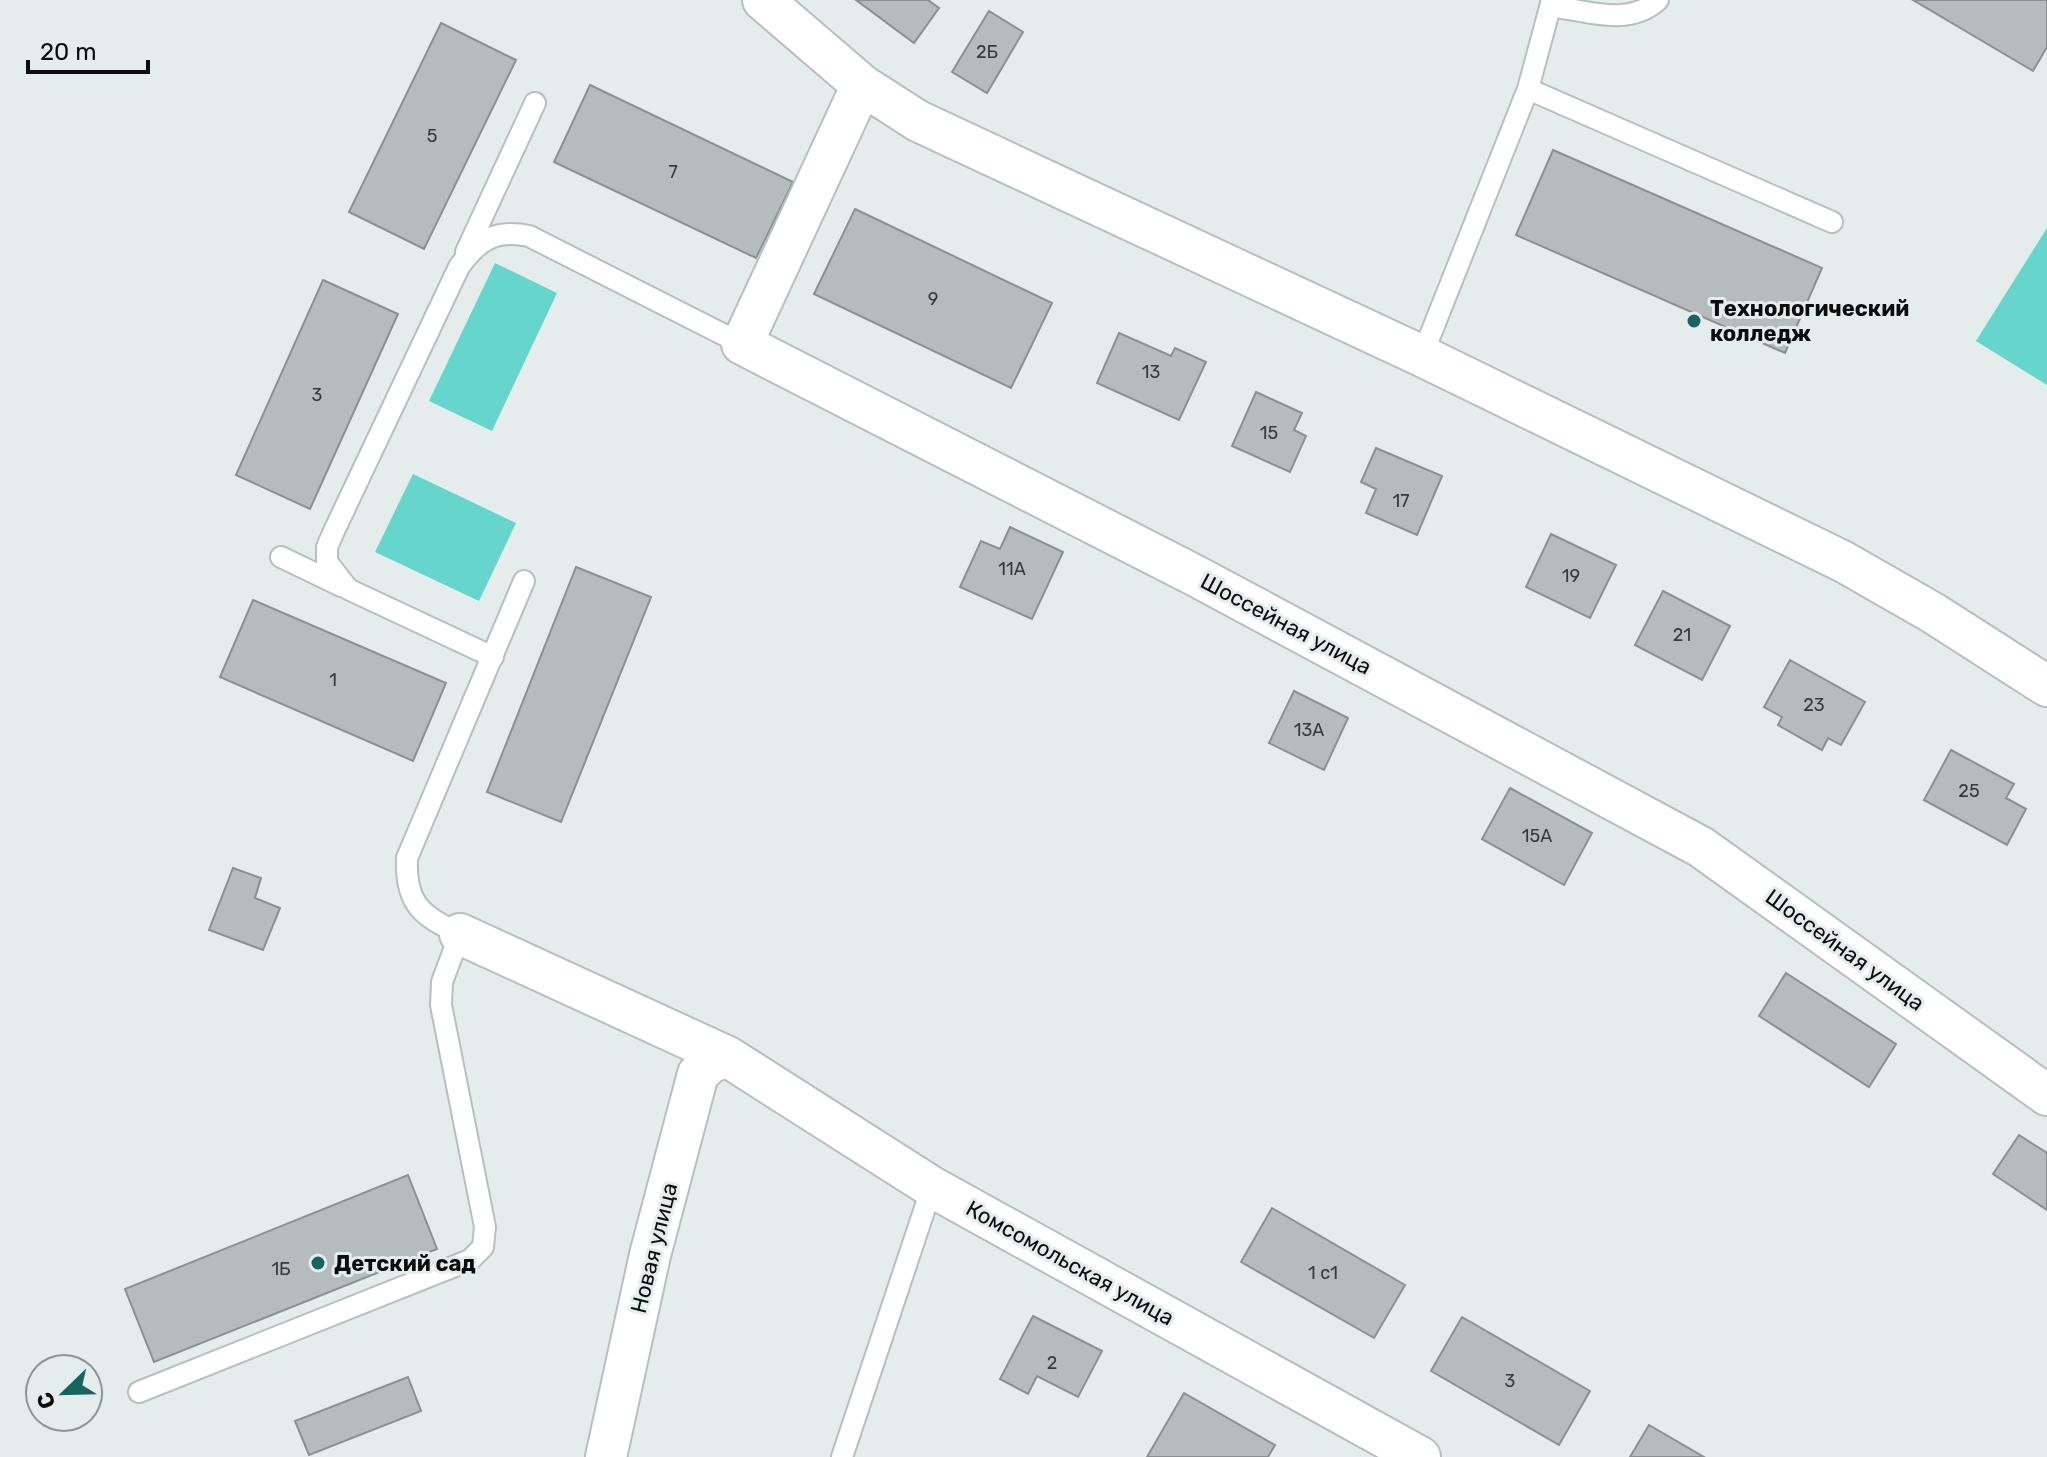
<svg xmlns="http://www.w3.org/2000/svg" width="2047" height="1457" font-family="Rubik,sans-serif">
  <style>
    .green { fill: #66d5cb }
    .building { fill: #b5bdbc; stroke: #8a9190; stroke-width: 2 }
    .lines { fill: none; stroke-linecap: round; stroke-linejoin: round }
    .service-casing { stroke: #b8bfbe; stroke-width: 24 }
    .minor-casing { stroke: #b8bfbe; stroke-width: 44 }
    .service { stroke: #fff; stroke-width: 20 }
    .minor { stroke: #fff; stroke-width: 40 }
    .poi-dot { fill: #18655f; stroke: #e5edec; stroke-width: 3 }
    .labels { text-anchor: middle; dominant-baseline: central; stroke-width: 6; stroke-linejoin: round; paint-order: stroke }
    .number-label { font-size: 18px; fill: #363a3a }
    .poi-label { font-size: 22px; font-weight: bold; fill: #0c0e0e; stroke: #e5edec; text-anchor: start }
    .street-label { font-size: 22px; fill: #0c0e0e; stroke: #e5edec }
  </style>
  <rect width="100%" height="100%" fill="#e5edec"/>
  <!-- green -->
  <path class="green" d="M2047,228v157l-71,-44z
    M495,263l62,30 -65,138 -63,-30z
    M413,474l103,49 -37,78 -104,-49z"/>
  <!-- building -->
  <path class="building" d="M856,0h72l11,8 -25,35z
    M1913,0h134v47l-14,24z
    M989,11l34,21 -36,61 -35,-21z
    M441,23l75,37 -92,189 -75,-37z
    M590,85l203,97 -37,76 -202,-96z
    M1553,150l269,118 -37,85 -269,-118z
    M855,209l197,94 -41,85 -197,-94z
    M323,280l75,34 -88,195 -74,-34z
    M1119,333l52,23 4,-8 31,14 -27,58 -82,-37z
    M1256,392l46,21 -8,17 12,6 -16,36 -58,-26z
    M1376,448l66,28 -25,59 -51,-22 10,-24 -15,-7z
    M1010,527l53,25 -31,67 -72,-32 21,-46 19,8z
    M1551,534l65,31 -26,53 -64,-31z
    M576,567l75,30 -90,225 -74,-30z
    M1663,591l67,35 -28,54 -67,-35z
    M253,600l193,83 -33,78 -193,-84z
    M1790,660l75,42 -24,43 -13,-7 -6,12 -44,-25 4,-8 -18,-10z
    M1294,691l54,27 -24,52 -55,-27z
    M1951,750l63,34 -8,14 20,11 -19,36 -83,-45z
    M1510,788l82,45 -28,52 -82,-46z
    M233,868l28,10 -6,20 25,10 -17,42 -54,-20z
    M1786,973l110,71 -27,43 -110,-71z
    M2019,1135l28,18v57l-54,-36z
    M408,1175l29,74 -283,113 -29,-73z
    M1272,1208l133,77 -31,53 -133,-76z
    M1033,1316l69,35 -24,46 -41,-21 -9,18 -28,-15z
    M1462,1317l128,74 -31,54 -128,-74z
    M408,1377l13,34 -112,44 -14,-34z
    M1184,1393l91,52 -7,12h-121z
    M1649,1425l55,32h-74z"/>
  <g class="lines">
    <!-- service casing -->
    <g class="service-casing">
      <path id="service" d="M1551,6c36,5 78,21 107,-6
        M1528,89l24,-89
        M466,252l69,-149
        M1422,356l106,-267 304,133
        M281,557l60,29
        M493,657l-145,-68 -21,-27v-15l7,-16 125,-264c19,-27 37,-38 70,-31l213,108
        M139,1392l331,-132 13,-13 2,-20 -44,-222 1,-23 18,-48c-39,-18 -55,-31 -53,-76l117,-277
        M842,1457l90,-270"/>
    </g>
    <!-- minor casing -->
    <g class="minor-casing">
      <path id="minor" d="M763,0l99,85 56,36 504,235 422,206 89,51 114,73
        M862,85l-120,259 454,232 505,271 346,248
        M460,934l268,123 204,130 488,270
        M606,1457l44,-202 48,-181 13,-12 17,-5"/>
    </g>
    <!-- service -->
    <use href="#service" class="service"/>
    <!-- minor -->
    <use href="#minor" class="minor"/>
  </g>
  <!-- markers -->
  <g class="poi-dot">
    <circle cx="1694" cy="321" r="8"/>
    <circle cx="318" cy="1263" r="8"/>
  </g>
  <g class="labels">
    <!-- number labels -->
    <g class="number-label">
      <text x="987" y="52">2Б</text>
      <text x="432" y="136">5</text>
      <text x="673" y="172">7</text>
      <text x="933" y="299">9</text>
      <text x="1151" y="372">13</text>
      <text x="317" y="395">3</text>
      <text x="1269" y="433">15</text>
      <text x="1401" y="501">17</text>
      <text x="1012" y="569">11А</text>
      <text x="1571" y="576">19</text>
      <text x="1682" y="635">21</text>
      <text x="333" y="680">1</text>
      <text x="1814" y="705">23</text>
      <text x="1309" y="730">13А</text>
      <text x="1969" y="791">25</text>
      <text x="1537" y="836">15А</text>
      <text x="281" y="1269">1Б</text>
      <text x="1323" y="1273">1 с1</text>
      <text x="1052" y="1363">2</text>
      <text x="1510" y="1381">3</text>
    </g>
    <!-- poi labels -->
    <g class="poi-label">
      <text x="1710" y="308">Технологический<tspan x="1710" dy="25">колледж</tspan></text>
      <text x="334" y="1263">Детский сад</text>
    </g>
    <!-- street labels -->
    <g class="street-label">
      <text transform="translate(1286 624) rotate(28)">Шоссейная улица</text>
      <text transform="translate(1845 950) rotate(36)">Шоссейная улица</text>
      <text transform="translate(654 1248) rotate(-76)">Новая улица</text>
      <text transform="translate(1070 1263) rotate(29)">Комсомольская улица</text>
    </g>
  </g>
  <!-- north arrow -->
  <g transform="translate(64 1393) rotate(247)"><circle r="38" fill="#e5edec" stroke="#8e9493" stroke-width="2"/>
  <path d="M0-6L14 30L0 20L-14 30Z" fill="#18655f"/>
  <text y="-12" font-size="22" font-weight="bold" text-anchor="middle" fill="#0c0e0e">С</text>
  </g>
  <!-- scale -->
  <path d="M28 60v12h120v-12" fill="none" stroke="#0c0e0e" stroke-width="4"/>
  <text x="40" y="60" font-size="24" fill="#0c0e0e" stroke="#e5edec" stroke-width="6" paint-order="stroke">20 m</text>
</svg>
